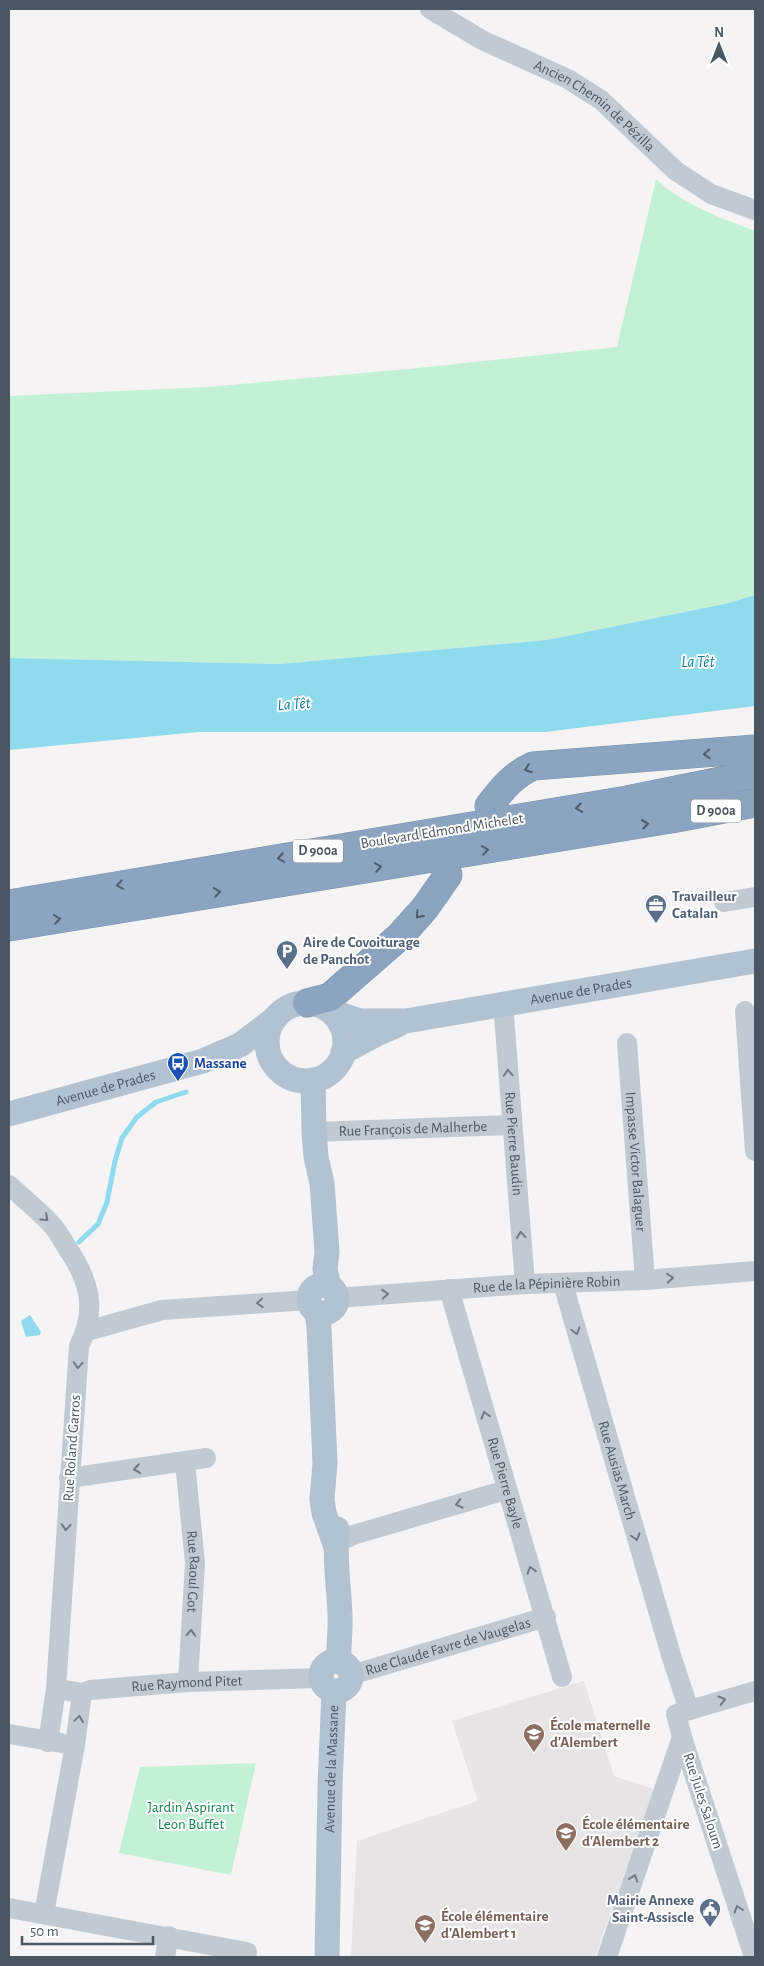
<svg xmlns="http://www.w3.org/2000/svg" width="764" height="1966" font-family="'Alegreya Sans',sans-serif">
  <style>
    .education { fill: #e6e4e5 }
    .green { fill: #c3f1d5 }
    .water { fill: #90daee }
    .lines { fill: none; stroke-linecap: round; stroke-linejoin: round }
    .stream { stroke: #90daee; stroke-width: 5 }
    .highway-casing { stroke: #7690ad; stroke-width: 29 }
    .minor { stroke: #c1cad2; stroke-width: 20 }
    .major { stroke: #b3c2d1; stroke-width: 25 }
    .highway { stroke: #8ba5c1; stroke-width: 28 }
    .oneway { stroke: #505e6b }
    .oneway2 { stroke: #6e7983 }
    .labels { text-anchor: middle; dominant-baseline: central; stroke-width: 4; stroke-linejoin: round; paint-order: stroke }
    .shield { fill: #fff; stroke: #808990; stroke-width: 1 }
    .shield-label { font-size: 14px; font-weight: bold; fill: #4a5661 }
    .street-label { font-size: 15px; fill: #4a5661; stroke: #fff }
    .service-label { font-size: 15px; font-weight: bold; fill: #4e5e75; stroke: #fff; text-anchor: start }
    .transit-label { font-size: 15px; font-weight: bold; fill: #164399; stroke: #fff; text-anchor: start }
    .education-label { font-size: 15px; font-weight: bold; fill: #785e54; stroke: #fff; text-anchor: start }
    .park-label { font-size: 15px; fill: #17864f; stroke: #fff }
    .water-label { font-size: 16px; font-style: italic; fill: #0c7c9b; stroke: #fff }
  </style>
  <rect width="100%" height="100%" fill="#f5f3f3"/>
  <!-- education -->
  <path class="education" d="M584,1681l30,95 40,13 -59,168h-244l6,-116 121,-40 -26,-80z"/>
  <!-- green -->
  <path class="green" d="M656,179c28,26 64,39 99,52v364l-26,8 -182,37 -267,24 -271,-6v-262l199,-9 200,-18 209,-22z
    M256,1763l-25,112 -112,-22 21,-86z"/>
  <!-- water -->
  <path class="water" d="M755,595v111l-210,26h-347l-189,18v-92l271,6 267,-24 182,-37z
    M30,1315l11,17 -1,3 -14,2 -5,-16z"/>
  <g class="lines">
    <!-- stream -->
    <path class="stream" d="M79,1242l19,-18 9,-22 8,-41 7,-23 15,-21 19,-15 30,-10"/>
    <!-- highway casing -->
    <g class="highway-casing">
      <path id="highway" d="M489,806c13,-17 24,-31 44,-40l222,-17
        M9,904l618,-104 128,-26
        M9,927l668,-109 78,-15
        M307,1003l23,-6 70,-61 25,-28 23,-33"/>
    </g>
    <!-- minor -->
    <g class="minor">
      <path id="s1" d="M430,9l52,31 86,39 33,21 75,71 35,23 44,16"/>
      <path d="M724,902l31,-5"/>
      <path id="s2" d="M503,1003l22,281"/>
      <path d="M745,1011l10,140"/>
      <path id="s3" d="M627,1043l18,237"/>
      <path id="s4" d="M314,1132l198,-7"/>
      <path d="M9,1185c14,13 29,25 42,39 6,6 11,15 15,22 23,33 32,63 13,100l-23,343 -8,53"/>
      <path id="s5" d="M563,1284l108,371 18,55"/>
      <path id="s6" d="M449,1289l113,388"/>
      <path id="s7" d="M337,1298l188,-14 120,-4 110,-9"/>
      <path d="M87,1331l75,-21 147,-10"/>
      <path id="s8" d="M185,1462l10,101 -7,119"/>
      <path d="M69,1478l137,-20"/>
      <path d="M335,1544l18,-9 153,-45"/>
      <path id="s9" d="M351,1675l195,-58"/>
      <path id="s10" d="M56,1689l26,4 8,-3 98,-8 133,-4"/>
      <path d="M9,1734l52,9"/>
      <path d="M9,1908l238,44 -1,5"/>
      <path d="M44,1914l31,-169 7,-52"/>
      <path d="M165,1957l4,-21"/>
      <path d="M607,1957l75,-220"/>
      <path d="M754,1957l-72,-220 -6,-23 79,-23"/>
    </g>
    <!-- major -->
    <g class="major">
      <circle cx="306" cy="1042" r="39"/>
      <path id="s11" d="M330,1011l30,10h46l349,-60"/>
      <path d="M343,1052l36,-19 20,-9"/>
      <path d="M313,1080l1,52 2,25 6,26 5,69 -2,17 4,18"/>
      <path id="s12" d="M9,1114l194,-53 37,-16 33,-25"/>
      <circle cx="323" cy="1299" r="14"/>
      <path d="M317,1312l2,16 6,135 -3,36 2,14 11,31"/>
      <path d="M337,1529c-3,29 2,57 3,86 1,15 -2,31 -1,47"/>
      <circle cx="336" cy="1676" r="15"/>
      <path id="s13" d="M327,1957l3,-172 4,-93"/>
    </g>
    <!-- highway -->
    <use href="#highway" class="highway"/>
  </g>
  <!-- one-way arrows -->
  <defs><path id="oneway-chevron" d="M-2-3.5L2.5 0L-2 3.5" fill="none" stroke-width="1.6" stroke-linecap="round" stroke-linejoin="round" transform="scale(1.25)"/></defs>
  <g class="oneway">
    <use href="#oneway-chevron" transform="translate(707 754) rotate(177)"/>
    <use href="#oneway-chevron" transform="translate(528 769) rotate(160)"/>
    <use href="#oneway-chevron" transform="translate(579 808) rotate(171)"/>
    <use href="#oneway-chevron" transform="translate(645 824) rotate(-9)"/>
    <use href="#oneway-chevron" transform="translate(485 850) rotate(-9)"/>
    <use href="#oneway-chevron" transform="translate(281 858) rotate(171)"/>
    <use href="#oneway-chevron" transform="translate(378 867) rotate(-9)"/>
    <use href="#oneway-chevron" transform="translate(120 885) rotate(170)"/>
    <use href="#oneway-chevron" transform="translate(217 892) rotate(-9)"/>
    <use href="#oneway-chevron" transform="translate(419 915) rotate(132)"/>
    <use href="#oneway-chevron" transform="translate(57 919) rotate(-9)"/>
  </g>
  <g class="oneway2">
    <use href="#oneway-chevron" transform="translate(508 1073) rotate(-94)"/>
    <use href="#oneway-chevron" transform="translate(45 1218) rotate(42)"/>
    <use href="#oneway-chevron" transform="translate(521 1235) rotate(-95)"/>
    <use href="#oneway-chevron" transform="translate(670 1278) rotate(-5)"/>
    <use href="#oneway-chevron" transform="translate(385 1294) rotate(-4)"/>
    <use href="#oneway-chevron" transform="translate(260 1303) rotate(176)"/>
    <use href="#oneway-chevron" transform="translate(576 1331) rotate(74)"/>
    <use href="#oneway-chevron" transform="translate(78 1365) rotate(94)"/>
    <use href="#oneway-chevron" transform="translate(485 1415) rotate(-106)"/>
    <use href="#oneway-chevron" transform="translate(137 1469) rotate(172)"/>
    <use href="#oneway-chevron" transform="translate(459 1504) rotate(164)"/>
    <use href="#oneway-chevron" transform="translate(66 1527) rotate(94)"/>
    <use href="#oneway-chevron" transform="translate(636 1537) rotate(74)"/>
    <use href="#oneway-chevron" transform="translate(531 1570) rotate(-107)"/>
    <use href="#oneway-chevron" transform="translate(191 1633) rotate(-87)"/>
    <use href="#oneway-chevron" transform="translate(722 1700) rotate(-16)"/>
    <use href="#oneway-chevron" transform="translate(79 1719) rotate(-82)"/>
    <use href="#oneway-chevron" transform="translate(634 1878) rotate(-71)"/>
    <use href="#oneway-chevron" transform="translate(738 1909) rotate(-108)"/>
  </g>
  <!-- icons -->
  <defs>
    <g id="office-pin" transform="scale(1.125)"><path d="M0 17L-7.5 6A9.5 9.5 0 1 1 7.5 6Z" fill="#5c6f8a" stroke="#fff"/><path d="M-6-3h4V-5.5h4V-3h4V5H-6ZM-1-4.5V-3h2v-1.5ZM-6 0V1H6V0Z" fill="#fff"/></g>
    <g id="parking-pin" transform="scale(1.125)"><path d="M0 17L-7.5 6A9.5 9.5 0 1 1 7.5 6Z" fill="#5c6f8a" stroke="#fff"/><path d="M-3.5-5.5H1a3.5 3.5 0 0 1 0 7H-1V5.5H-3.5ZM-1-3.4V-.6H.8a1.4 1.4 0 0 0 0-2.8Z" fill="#fff"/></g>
    <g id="bus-pin" transform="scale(1.125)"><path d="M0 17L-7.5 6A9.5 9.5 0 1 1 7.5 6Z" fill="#1a4fb4" stroke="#fff"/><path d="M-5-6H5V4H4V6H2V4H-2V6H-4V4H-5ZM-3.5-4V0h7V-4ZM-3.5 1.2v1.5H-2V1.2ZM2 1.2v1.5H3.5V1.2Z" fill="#fff"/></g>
    <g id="school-pin" transform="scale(1.125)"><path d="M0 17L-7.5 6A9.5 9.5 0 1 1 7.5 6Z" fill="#8d6e63" stroke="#fff"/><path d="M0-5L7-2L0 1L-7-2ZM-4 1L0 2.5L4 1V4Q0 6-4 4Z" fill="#fff"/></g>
    <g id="civic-pin" transform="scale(1.125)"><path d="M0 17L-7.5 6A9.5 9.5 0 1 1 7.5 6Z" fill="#5c6f8a" stroke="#fff"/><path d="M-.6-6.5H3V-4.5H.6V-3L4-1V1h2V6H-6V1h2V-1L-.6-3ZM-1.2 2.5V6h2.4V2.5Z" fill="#fff"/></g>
  </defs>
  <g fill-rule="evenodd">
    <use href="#office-pin" x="656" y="905"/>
    <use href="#parking-pin" x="287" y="951"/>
    <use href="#bus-pin" x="178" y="1063"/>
    <use href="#school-pin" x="534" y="1734"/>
    <use href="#school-pin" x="566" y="1833"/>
    <use href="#civic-pin" x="710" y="1909"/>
    <use href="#school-pin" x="425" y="1925"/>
  </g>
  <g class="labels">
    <!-- shield labels -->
    <g class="shield">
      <rect x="691" y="799.5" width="50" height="23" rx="4"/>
      <rect x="293" y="839.5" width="50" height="23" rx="4"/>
    </g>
    <g class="shield-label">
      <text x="716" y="811">D 900a</text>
      <text x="318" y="851">D 900a</text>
    </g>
    <!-- street labels -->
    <g class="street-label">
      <text stroke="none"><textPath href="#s1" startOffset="192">Ancien Chemin de Pézilla</textPath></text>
      <text transform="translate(442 831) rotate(-9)">Boulevard Edmond Michelet</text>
      <text stroke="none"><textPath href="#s11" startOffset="255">Avenue de Prades</textPath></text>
      <text stroke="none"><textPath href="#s12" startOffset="100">Avenue de Prades</textPath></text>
      <text stroke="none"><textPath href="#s4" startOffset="99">Rue François de Malherbe</textPath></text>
      <text stroke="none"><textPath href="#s2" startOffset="141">Rue Pierre Baudin</textPath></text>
      <text stroke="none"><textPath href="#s3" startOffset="119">Impasse Victor Balaguer</textPath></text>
      <text stroke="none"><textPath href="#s7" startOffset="210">Rue de la Pépinière Robin</textPath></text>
      <text transform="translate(72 1448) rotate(-86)">Rue Roland Garros</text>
      <text stroke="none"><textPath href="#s5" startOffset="194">Rue Ausias March</textPath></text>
      <text stroke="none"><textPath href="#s6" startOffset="202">Rue Pierre Bayle</textPath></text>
      <text stroke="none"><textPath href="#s8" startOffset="110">Rue Raoul Got</textPath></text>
      <text stroke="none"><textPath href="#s9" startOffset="101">Rue Claude Favre de Vaugelas</textPath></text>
      <text stroke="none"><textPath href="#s10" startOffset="132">Rue Raymond Pitet</textPath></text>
      <text stroke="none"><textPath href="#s13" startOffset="188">Avenue de la Massane</textPath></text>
      <text transform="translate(703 1801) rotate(72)">Rue Jules Saloum</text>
    </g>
    <!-- service labels -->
    <g class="service-label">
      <text x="672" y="896">Travailleur<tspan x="672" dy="17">Catalan</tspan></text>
      <text x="303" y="942">Aire de Covoiturage<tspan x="303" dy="17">de Panchot</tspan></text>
      <text x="694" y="1900" text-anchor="end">Mairie Annexe<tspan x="694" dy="17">Saint-Assiscle</tspan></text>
    </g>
    <!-- transit labels -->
    <g class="transit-label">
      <text x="194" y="1063">Massane</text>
    </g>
    <!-- education labels -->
    <g class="education-label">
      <text x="550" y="1725">École maternelle<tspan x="550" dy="17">d'Alembert</tspan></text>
      <text x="582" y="1824">École élémentaire<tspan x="582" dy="17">d'Alembert 2</tspan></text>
      <text x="441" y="1916">École élémentaire<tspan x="441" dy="17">d'Alembert 1</tspan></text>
    </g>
    <!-- park labels -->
    <g class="park-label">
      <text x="191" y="1807">Jardin Aspirant<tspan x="191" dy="17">Leon Buffet</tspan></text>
    </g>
    <!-- water labels -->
    <g class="water-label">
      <text x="698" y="662">La Têt</text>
      <text transform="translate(294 704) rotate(-4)">La Têt</text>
    </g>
  </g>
  <!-- border -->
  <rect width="764" height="1966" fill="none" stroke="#4a5661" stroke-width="20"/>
  <!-- north arrow -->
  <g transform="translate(719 45)" stroke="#ffffff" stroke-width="4" paint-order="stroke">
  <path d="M0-4L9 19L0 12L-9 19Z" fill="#4a5661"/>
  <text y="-8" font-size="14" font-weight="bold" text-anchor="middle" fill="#4a5661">N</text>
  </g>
  <!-- scale -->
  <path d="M22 1936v8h131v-8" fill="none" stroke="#4a5661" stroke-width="2.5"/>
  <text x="30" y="1936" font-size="15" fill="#4a5661" stroke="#ffffff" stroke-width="4" paint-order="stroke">50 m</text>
</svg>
